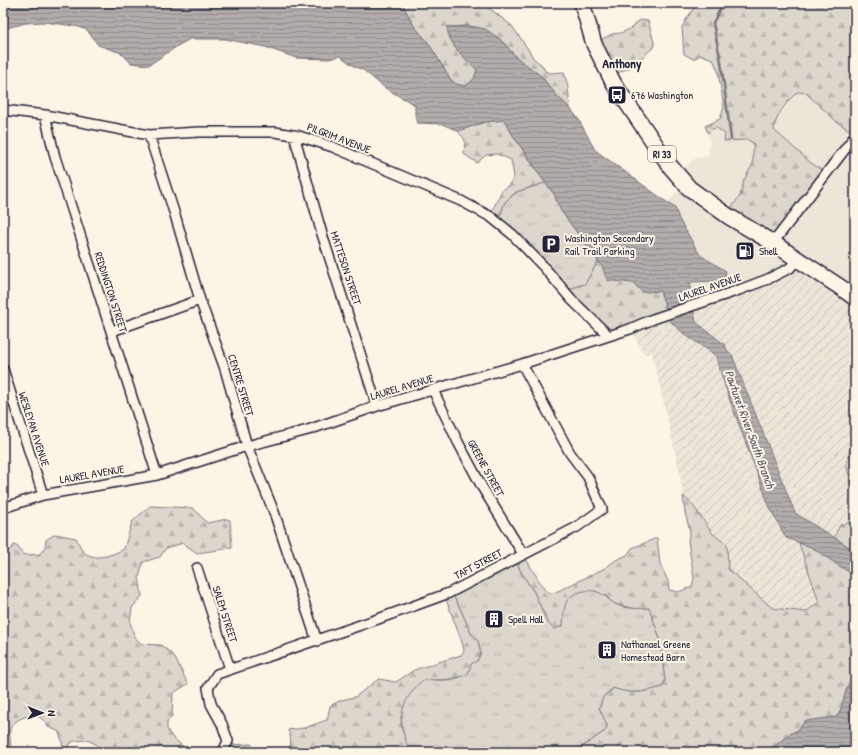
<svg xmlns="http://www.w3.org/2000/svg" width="858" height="755" font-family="'Patrick Hand',sans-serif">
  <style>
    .built { fill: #ece5d8 }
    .industrial { fill: url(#industrial-furrows) }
    .forest { fill: url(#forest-firs); stroke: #7f7c84 }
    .park { fill: url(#park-tufts); stroke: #7f7c84 }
    .water { fill: url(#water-rules); stroke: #78757e }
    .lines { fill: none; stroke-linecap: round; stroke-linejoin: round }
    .stream { stroke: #78757e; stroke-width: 2.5 }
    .minor-casing { stroke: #22223b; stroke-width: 12 }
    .primary-casing { stroke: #22223b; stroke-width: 18 }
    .minor { stroke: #fcf5e5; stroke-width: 9 }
    .primary { stroke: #fcf5e5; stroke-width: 15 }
    .labels { text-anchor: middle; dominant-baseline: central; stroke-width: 4; stroke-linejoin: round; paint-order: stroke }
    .shield { fill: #fcf5e5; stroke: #63616e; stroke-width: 1 }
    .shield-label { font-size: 10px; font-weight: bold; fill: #22223b }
    .poi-label { font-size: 11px; fill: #22223b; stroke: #fcf5e5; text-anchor: start }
    .street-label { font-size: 11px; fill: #22223b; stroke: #fcf5e5 }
    .water-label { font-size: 12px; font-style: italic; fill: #545362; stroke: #fcf5e5 }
    .quarter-label { font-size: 13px; font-weight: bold; fill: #22223b; stroke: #fcf5e5 }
  </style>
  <defs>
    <pattern id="industrial-furrows" width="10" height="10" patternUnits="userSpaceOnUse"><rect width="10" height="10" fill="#ece5d8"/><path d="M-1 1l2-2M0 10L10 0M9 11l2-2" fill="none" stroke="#cac4ba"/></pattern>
    <pattern id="forest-firs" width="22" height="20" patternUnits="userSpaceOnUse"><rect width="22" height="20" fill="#dcd6cc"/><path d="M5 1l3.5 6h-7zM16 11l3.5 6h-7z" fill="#bcb7b0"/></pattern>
    <pattern id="park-tufts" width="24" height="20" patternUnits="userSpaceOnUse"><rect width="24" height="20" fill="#dcd6cc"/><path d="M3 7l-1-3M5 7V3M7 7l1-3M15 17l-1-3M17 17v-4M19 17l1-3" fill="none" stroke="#bcb7b0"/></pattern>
    <pattern id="water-rules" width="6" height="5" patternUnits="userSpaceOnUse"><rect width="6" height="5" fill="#b2adab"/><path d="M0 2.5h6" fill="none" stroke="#908c8c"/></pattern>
  </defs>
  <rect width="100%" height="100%" fill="#fcf5e5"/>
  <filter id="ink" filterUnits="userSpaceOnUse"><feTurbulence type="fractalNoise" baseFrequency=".025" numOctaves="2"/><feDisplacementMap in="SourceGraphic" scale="8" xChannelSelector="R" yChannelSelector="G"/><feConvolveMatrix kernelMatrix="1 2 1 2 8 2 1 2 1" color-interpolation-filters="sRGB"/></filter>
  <g filter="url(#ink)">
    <!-- built -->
    <path class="built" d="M797,92l9,1 31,29 18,12v164l-53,-33 -57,24 -52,14 -3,-12 1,-9 24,-1 10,-9 -25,-17 -21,-36 -4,-11 -7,-6 17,-18 -7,-10 16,-15 14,-3 2,-15 -2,-8 9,-5 8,6v7l23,-1 5,3v21l-9,16 -4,16 -13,17 99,-40 -15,-10 -37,-33 1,-8z"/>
    <!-- industrial -->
    <path class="industrial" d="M802,265l53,33v136l-9,30 9,33v6l-3,4 2,9 -2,6 -12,3 -6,12 -39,-24 -63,-158 -4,-3 -3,-7 -29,-23 -2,-17 51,-16z
      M668,314l16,20 31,21 14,43 41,110 16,30 13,5 20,59 -12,10 -35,-4 -44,-39 -1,-24 -15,-12 -20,-29 -9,-8 -3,-23 -28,-120 -7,1 -3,-2 -10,-21z"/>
    <!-- forest -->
    <path class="forest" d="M402,3h81l29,23 18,26 3,6 9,7 3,6 5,2 14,-1 4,15 2,21 -12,-11 -17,-21 -24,-18 -16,-18 -16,-11 -16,-3 -22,1 8,21 22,22 -3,9 -8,7 -10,-2 -5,-4 -24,-39 -13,-15z
      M695,3h160v131l-18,-12 -31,-29 -9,-1c-10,10 -22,24 -23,38l37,33 15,10 -50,69 -49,-29 13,-17 4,-16 9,-16v-21l-5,-3 -24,1 1,-7 -8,-6 -5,1 -4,4 -3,-7 15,-7 4,-12 -6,-36 -5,-12 -12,-4 -8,4 -9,-5 -2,-27 5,-9 9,-13z
      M640,20l8,1 7,25 -24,21 -18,8 -18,-32 17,-9 9,-1 9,-4z
      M504,120l10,17 31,46 -29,9 -11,10 -7,20 -8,-7 12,-25 7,-4 5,-10 -3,-16 -14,-6 -11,1 -9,8 -13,-9 1,-14 -7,-9 27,-9z
      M598,261l4,5 6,14 25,3 9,9 18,-1 8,23 -57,20 -46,-44 20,-6z
      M855,434v63l-9,-33z
      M683,496l9,8 20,29 15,12 1,24 44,39 34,4 13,-10 -20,-59 12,4 44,29v99c-11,9 -10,30 -18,42l-32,4 -7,9 -10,5 -14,12 -2,5h-197l31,-22 1,-5 -8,-17 4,-11 11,-9c18,7 30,4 48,-1l3,-6 -6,-45 -10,-28 -12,1 -23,-5 -9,-9 -41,22 -1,9 -9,3 -7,-7 -13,-30 -13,-19 -6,-16 8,-3 21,35 6,4 6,-1 49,-24 11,-8 11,-5 5,-7 25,-10 3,26 8,17 1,9 9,2 14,-5 2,-9 -6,-37 2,-10 -5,-18z
      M855,503v48l-21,-14 6,-12 12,-3 2,-6 -2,-9z
      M150,506l43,2 14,15 20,-4 3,1 2,28 -35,5 -14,-10 -17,5 -6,9 -17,5 -4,15 3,19 -10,12 -2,14 5,16 7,6 19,1 13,11 14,28 -15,9 -1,23 -5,6v7l5,8 13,11 1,4h-85l-5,-8 -9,-4 -13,1 -5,4 -6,7 -1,-12 -4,-9 -10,-4c-2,-5 -6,-9 -11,-11 -9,-2 -24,4 -27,13 -1,5 1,14 1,19l-8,3v-196l8,-6 3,-4 4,2 4,7 5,1 13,-1 5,-7 1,-7 9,-6 21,4c2,4 4,8 6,12 11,13 30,5 42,-1l8,-27z
      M451,591l10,19 10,23 7,8 3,12 -4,8 -6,4 -2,9c-15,6 -29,6 -44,6l-24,36 1,13 8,23h-122c4,-8 3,-14 0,-22l16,-2 23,-8 3,-14 11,-6 14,-3 21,-16 3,-2 17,3 18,-12 47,-15 3,-4 -2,-9 -18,-48z
      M251,744l5,8h-32l3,-7z"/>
    <!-- park -->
    <path class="park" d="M545,183l9,11 7,17 37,50 -13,23 -20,6 -67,-68 7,-20 12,-10z
      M515,557l6,16 13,19 13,30 7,7 9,-3c1,-8 0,-18 4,-25 6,-10 23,-13 33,-8 6,2 10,9 15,11 10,5 23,5 34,4l10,28 6,45 -3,6c-18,5 -30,8 -49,1l-10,9 -4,11 8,17 -1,5 -31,22h-165c-9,-22 -14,-40 2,-60 4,-5 8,-11 14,-12 6,-1 13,1 19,0 8,0 16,-3 23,-6l3,-10 6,-3 4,-8 -3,-12 -7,-8 -10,-23 -10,-19z"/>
    <!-- water -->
    <path class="water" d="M3,3h399l12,23 13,15 24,39 5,4 10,2 8,-7 3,-9c-13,-13 -28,-24 -30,-43l22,-1 16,3 16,11 16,18 24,18 17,21 12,11 9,12 16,30 80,58 4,11 21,36 26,16 -1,7 -10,3 -24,1 -1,9 6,31 29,23 3,7 4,3 63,158 60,38v25l-44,-29 -25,-9 -16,-30 -41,-110 -14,-43 -31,-21 -13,-12 -11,-31 -18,1 -9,-9 -26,-3 -5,-14 -41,-55 -7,-17 -40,-57 -10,-17 -19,2 -27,9 -16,-7 -25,-1 -2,-8v-10l-30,-17 -22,-18 -9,-4 -14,-10 -11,3 -33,-1 -31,-11 -40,-8h-35l-11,6 -30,20 -18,-2 -10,-10 -23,-8 -11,-15 -12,-4 -31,-4 -18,1 -23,6z
      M855,675v74l-2,3h-81l2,-5 14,-12 10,-5 7,-9 32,-4c8,-12 7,-33 18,-42z"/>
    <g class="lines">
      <!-- stream -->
      <path class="stream" d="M723,3l-10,20 8,39 10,77"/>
      <!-- minor casing -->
      <g class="minor-casing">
        <path id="minor" d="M3,110l42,5 104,20 50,-3h76l24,4 34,11 128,54 30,16 21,17 31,32 29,34 36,35
          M45,115l10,42 14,43 88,275
          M149,135l26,80 25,85 25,69 22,77 27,66 43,129
          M294,135l28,99 55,172
          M773,243l82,-107
          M112,331l88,-31
          M3,369l40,126
          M433,390l25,52 24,45 41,67
          M3,508l40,-13 114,-20 90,-29 61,-16 69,-24 145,-42 108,-35 23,-10 86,-29 29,-11 22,-11 7,-9
          M197,568l33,101
          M223,752l5,-11 -6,-17 -11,-20 -3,-16 9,-14 161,-55 71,-26 128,-66 25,-18 -14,-32 -18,-24 -48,-89"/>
      </g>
      <!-- primary casing -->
      <g class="primary-casing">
        <path id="primary" d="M582,3l12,41 20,40 56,82 19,22 39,28 45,27 67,44 15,11"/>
      </g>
      <!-- minor -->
      <use href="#minor" class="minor"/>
      <!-- primary -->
      <use href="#primary" class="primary"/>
    </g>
  </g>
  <!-- icons -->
  <defs>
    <g id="bus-square" transform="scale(1)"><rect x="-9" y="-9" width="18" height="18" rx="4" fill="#22223b" stroke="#fcf5e5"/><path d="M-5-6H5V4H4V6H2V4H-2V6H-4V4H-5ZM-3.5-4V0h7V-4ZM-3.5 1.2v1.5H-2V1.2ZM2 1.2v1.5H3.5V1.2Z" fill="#fff"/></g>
    <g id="parking-square" transform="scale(1)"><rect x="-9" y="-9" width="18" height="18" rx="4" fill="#22223b" stroke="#fcf5e5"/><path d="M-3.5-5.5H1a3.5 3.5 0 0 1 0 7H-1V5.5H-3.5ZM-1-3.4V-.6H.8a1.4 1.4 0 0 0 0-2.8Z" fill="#fff"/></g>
    <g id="fuel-square" transform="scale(1)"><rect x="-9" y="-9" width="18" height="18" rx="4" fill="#22223b" stroke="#fcf5e5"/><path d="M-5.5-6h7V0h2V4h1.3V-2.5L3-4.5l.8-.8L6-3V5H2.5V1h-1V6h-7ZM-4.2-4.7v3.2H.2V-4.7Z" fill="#fff"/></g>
    <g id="building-square" transform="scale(1)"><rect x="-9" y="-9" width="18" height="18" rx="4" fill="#22223b" stroke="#fcf5e5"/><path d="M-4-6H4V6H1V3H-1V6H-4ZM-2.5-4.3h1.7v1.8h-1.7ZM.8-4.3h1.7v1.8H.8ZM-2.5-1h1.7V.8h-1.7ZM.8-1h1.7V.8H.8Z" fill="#fff"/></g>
  </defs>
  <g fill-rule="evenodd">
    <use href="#bus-square" x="617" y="95"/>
    <use href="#parking-square" x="551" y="244"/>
    <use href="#fuel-square" x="745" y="251"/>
    <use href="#building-square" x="494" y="619"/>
    <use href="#building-square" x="607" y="650"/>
  </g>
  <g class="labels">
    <!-- shield labels -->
    <rect class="shield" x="648" y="146" width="28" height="16" rx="3"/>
    <g class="shield-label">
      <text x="662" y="154">RI 33</text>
    </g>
    <!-- poi labels -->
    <g class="poi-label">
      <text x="631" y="95">676 Washington</text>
      <text x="565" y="238">Washington Secondary<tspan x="565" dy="13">Rail Trail Parking</tspan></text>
      <text x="759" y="251">Shell</text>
      <text x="508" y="619">Spell Hall</text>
      <text x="621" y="644">Nathanael Greene<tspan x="621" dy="13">Homestead Barn</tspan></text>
    </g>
    <!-- street labels -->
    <g class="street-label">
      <text transform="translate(339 138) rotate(21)">PILGRIM AVENUE</text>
      <text transform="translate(346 268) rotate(72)">MATTESON STREET</text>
      <text transform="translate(710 287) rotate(-19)">LAUREL AVENUE</text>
      <text transform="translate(111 292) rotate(72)">REDDINGTON STREET</text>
      <text transform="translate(241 385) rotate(73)">CENTRE STREET</text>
      <text transform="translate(402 387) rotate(-17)">LAUREL AVENUE</text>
      <text transform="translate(34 429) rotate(72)">WESLEYAN AVENUE</text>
      <text transform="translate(486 468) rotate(61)">GREENE STREET</text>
      <text transform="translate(92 474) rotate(-10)">LAUREL AVENUE</text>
      <text transform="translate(478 564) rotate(-28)">TAFT STREET</text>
      <text transform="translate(225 614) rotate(72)">SALEM STREET</text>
    </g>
    <!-- water labels -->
    <g class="water-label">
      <text transform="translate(750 429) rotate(70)">Pawtuxet River South Branch</text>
    </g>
    <!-- quarter labels -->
    <g class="quarter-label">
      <text x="622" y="63">Anthony</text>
    </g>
  </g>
  <!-- margin -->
  <rect width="858" height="755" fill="none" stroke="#fcf5e5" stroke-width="16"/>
  <rect x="8" y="8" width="842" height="739" fill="none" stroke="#22223b" stroke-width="1.5" filter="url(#ink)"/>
  <!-- north arrow -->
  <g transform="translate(42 713) rotate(91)" stroke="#fcf5e5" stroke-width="3" paint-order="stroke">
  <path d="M0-3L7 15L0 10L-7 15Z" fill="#22223b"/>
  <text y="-6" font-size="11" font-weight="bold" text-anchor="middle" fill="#22223b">N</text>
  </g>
</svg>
